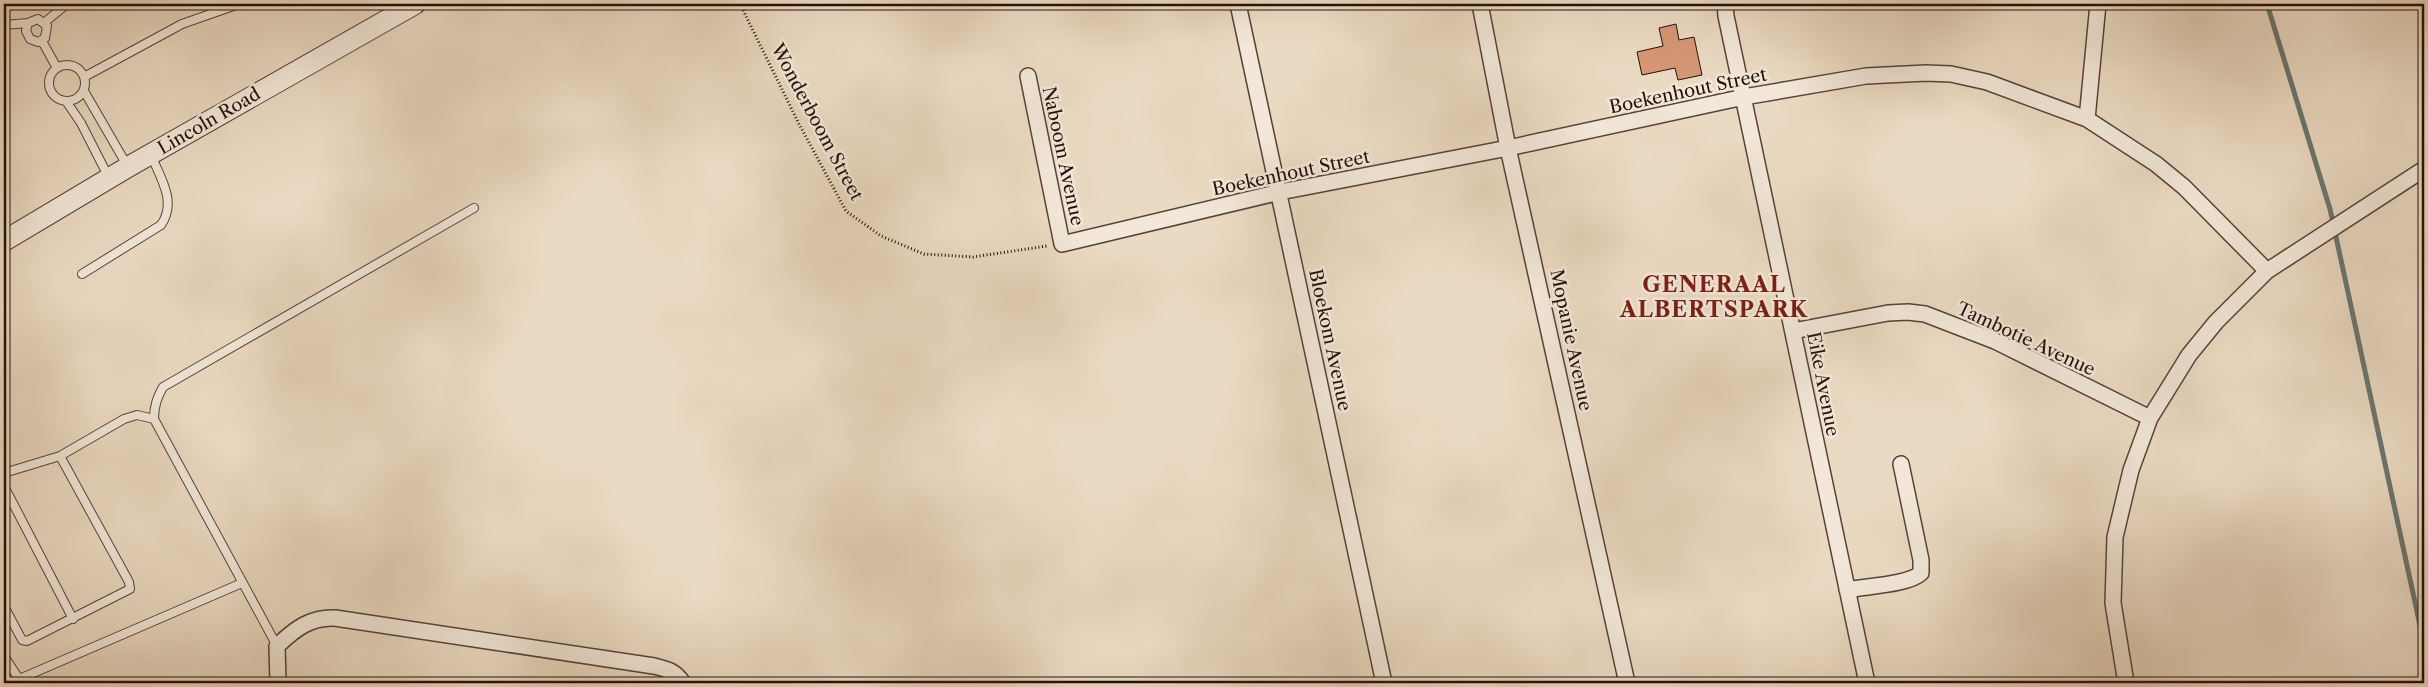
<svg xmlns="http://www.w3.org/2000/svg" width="2428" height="687" font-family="'Libre Caslon Text',serif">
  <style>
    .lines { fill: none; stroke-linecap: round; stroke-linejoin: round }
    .stream { stroke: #6a7671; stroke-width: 5 }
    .building { fill: #d69776; stroke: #241109 }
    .service-casing { stroke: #564338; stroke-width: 10 }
    .minor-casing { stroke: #564338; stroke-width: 18 }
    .tertiary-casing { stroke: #564338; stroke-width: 22 }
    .path { stroke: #241109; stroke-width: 3; stroke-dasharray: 1 2.5; stroke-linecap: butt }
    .service { stroke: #f2e7d8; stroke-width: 8 }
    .minor { stroke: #f2e7d8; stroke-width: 15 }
    .tertiary { stroke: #f2e7d8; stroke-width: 20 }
    .labels { text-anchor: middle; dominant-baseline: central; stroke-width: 5; stroke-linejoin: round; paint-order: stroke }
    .street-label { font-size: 18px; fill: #241109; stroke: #f2e7d8 }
    .district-label { font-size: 22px; font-weight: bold; letter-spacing: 1px; fill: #7a1f14; stroke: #f2e7d8 }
  </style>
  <rect width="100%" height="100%" fill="#ebdac3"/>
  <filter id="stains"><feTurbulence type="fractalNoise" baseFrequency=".004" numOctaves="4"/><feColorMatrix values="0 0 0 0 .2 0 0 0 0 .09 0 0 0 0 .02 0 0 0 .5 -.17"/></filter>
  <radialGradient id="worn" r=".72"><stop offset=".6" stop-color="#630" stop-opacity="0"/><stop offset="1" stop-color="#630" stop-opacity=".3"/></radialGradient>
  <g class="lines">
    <!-- stream -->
    <path class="stream" d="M2267,4l63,205 94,435"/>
  </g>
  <!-- building -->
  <path class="building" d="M1676,24l3,16 15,-3 8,38 -24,5 -3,-12 -33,7 -5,-23 26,-6 -4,-18z"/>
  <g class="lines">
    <!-- service casing -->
    <g class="service-casing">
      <path id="service" d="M45,22l22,-18
        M4,25l24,-2 10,-4 9,7 -2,12 -7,4 -8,-3 -4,-8 2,-8
        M42,41l15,27
        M49 83a18 18 0 1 1 36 0a18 18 0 1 1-36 0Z
        M84,77l98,-53 57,-20
        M84,91l44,76
        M66,101l15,22 28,55
        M82,274l79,-49c16,-23 0,-46 -10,-70
        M4,473l56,-17 64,-37 13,-4 17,4
        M4,486l69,133
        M4,606l18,34 5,1 103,-52 -1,-7 -69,-126
        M277,646l-123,-227c0,-13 3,-21 9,-32l311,-179
        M4,656l15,23
        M10,683l232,-100"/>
    </g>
    <!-- minor casing -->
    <g class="minor-casing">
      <path id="minor" d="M1238,4l146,679
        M1480,4l28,144 119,535
        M1725,4l1,12 141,667
        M1028,76l34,168 218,-52 228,-44 236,-51 122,-21 60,-3 25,1 36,8 100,37 69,45 28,23 83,84
        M2087,119l11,-115
        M1793,331l95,-18 20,-1 17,2 70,27 155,77
        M1847,590c19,-4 61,-5 74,-17v-13l-20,-96
        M278,683l-1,-37c18,-17 33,-29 58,-28l319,48c13,3 21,5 29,17
        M2126,683l-13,-80 2,-66 16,-67 19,-52 39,-63 27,-33 51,-51 157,-102"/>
    </g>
    <!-- tertiary casing -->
    <g class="tertiary-casing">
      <path id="tertiary" d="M4,241l124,-74 287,-163"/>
    </g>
    <!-- path -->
    <path class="path" d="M740,4l59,120 47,87 35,25 43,18 49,3 74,-11"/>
    <!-- service -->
    <use href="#service" class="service"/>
    <!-- minor -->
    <use href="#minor" class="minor"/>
    <!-- tertiary -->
    <use href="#tertiary" class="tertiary"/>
  </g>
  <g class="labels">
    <!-- street labels -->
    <g class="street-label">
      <text transform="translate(1688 91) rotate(-12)">Boekenhout Street</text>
      <text transform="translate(209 121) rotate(-30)">Lincoln Road</text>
      <text transform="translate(817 122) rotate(62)">Wonderboom Street</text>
      <text transform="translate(1063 156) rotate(78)">Naboom Avenue</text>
      <text transform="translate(1291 173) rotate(-12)">Boekenhout Street</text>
      <text transform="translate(2026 339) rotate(25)">Tambotie Avenue</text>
      <text transform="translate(1330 340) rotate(78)">Bloekom Avenue</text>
      <text transform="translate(1571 340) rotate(78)">Mopanie Avenue</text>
      <text transform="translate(1823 384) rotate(79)">Eike Avenue</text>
    </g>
    <!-- district labels -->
    <g class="district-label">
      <text x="1714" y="284">GENERAAL<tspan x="1714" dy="25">ALBERTSPARK</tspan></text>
    </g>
  </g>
  <!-- margin -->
  <rect width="2428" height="687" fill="none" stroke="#ebdac3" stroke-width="20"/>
  <rect x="5" y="5" width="2418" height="677" fill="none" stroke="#241109" stroke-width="2.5"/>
  <rect x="10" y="10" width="2408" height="667" fill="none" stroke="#241109"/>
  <rect width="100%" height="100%" filter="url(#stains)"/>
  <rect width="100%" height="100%" fill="url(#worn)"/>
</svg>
